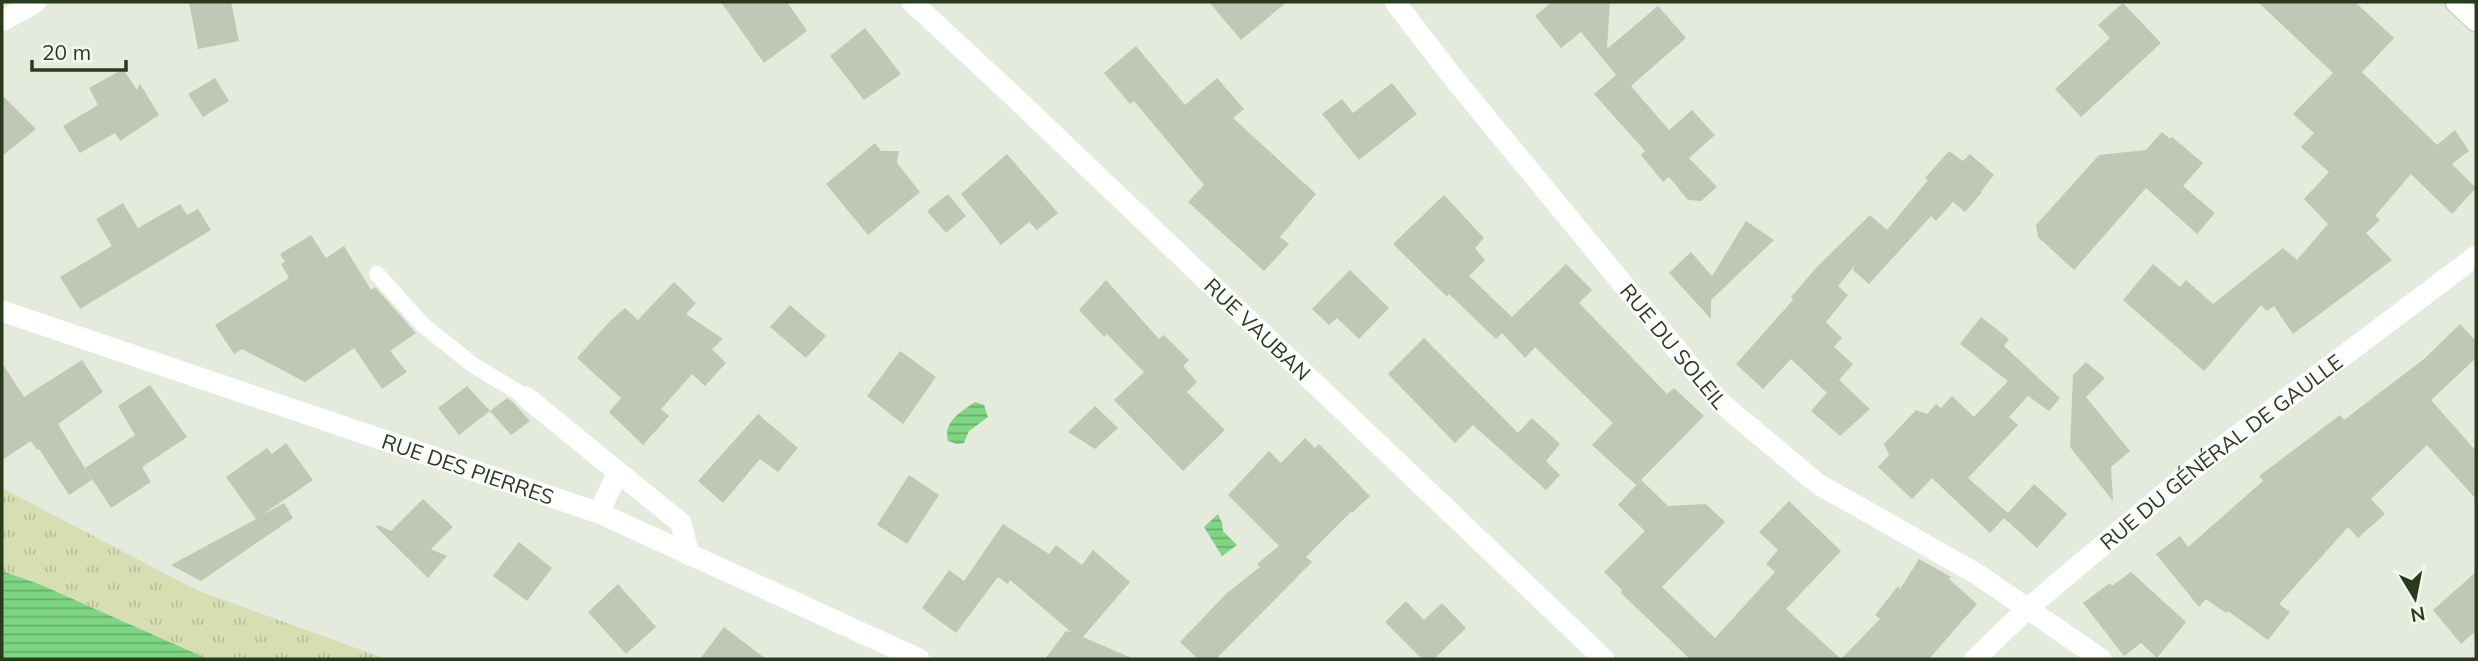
<svg xmlns="http://www.w3.org/2000/svg" width="2478" height="661" font-family="Mulish,sans-serif">
  <style>
    .grass { fill: url(#grass-tufts) }
    .water { fill: url(#water-rules) }
    .building { fill: #bec8b5 }
    .lines { fill: none; stroke-linecap: round; stroke-linejoin: round }
    .secondary-casing { stroke: #bccbaf; stroke-width: 23 }
    .service { stroke: #fff; stroke-width: 16 }
    .minor { stroke: #fff; stroke-width: 21 }
    .tertiary { stroke: #fff; stroke-width: 21 }
    .secondary { stroke: #fff; stroke-width: 21 }
    .labels { text-anchor: middle; dominant-baseline: central; stroke-width: 6; stroke-linejoin: round; paint-order: stroke }
    .street-label { font-size: 21px; fill: #283b1d; stroke: #f3f7ed }
  </style>
  <defs>
    <pattern id="grass-tufts" width="24" height="20" patternUnits="userSpaceOnUse" patternTransform="scale(1.75)"><rect width="24" height="20" fill="#d7deb2"/><path d="M3 7l-1-3M5 7V3M7 7l1-3M15 17l-1-3M17 17v-4M19 17l1-3" fill="none" stroke="#b9bf99"/></pattern>
    <pattern id="water-rules" width="6" height="5" patternUnits="userSpaceOnUse" patternTransform="scale(1.75)"><rect width="6" height="5" fill="#7ed683"/><path d="M0 2.5h6" fill="none" stroke="#67af6b"/></pattern>
  </defs>
  <rect width="100%" height="100%" fill="#e4eadc"/>
  <!-- grass -->
  <path class="grass" d="M2,488l194,102 190,69h-178l-169,-75 -37,-13z"/>
  <!-- water -->
  <path class="water" d="M975,402l9,3 4,12 -19,14 -5,12 -7,1 -9,-3c-5,-20 13,-29 27,-39z
    M1218,514l4,9 1,8 14,14 -15,11 -18,-29z
    M2,571l37,13 169,75h-206z"/>
  <!-- building -->
  <path class="building" d="M189,2h42l8,39 -41,8z
    M721,2h66l20,29 -43,32z
    M1209,2h78l-46,38z
    M1552,2h58l-3,47 51,-43 28,32 -55,48 38,44 23,-20 23,25 -26,23 28,29 -16,14 -13,-1 -19,-23 -6,5 -22,-27 4,-4 -51,-57 22,-19 -35,-43 -20,16 -26,-32z
    M2258,2h97l39,36 -32,34 75,73 18,-15 14,21 -17,13 24,24 -24,26 -41,-40 -36,42 5,4 -14,13 26,27 -99,74 -19,-28 -7,5 -6,-6 -57,66 -81,-71 30,-36 27,23 6,-7 27,24 70,-56 14,12 31,-36 -24,-25 25,-27 -28,-25 13,-14 -21,-19 40,-41z
    M2123,3l38,40 -80,74 -26,-28 55,-51 -12,-13z
    M865,28l36,46 -37,26 -34,-44z
    M1136,46l49,59 32,-27 27,31 -11,9 83,76 -36,43 9,7 -25,27 -76,-69 16,-17 -70,-84 -4,3 -26,-31z
    M123,69l14,21 3,-6 19,31 -39,26 -5,-8 -35,20 -17,-27 35,-21 -9,-17z
    M215,78l14,23 -26,16 -15,-23z
    M1392,83l25,31 -58,46 -37,-46 20,-15 11,14z
    M2,95l34,34 -34,27z
    M2162,132l8,7 2,-2 31,26 -20,23 32,27 -18,21 -51,-46 -72,82 -36,-33 -2,-12 63,-70 47,-5z
    M875,143l6,8h18l-2,12 23,29 -52,43 -42,-51z
    M1949,151l14,10 7,-7 24,21 -13,16 1,1 -17,20 -12,-10 -17,19 -5,-5 -62,68 -16,-14 2,-5 -17,21 10,9 -22,27 16,16 -8,9 19,17 -14,16 31,29 -30,27 -29,-25 19,-22 -3,4 -36,-34 -28,30 -27,-25 57,-64 -2,-3 26,-30 53,-52 17,15 41,-50 -3,-2z
    M1007,154l51,59 -21,17 -8,-8 -28,23 -40,-51z
    M948,194l18,22 -20,17 -19,-22z
    M1444,195l40,43 -9,10 10,12 -16,16 43,41 54,-53 26,26 -13,13 88,91 7,-6 30,28 -68,69 -44,-40 21,-22 -78,-76 -10,11 -23,-25 -6,6 -47,-45 -2,3 -54,-53z
    M123,203l15,25 42,-24 7,11 11,-6 13,21 -131,79 -20,-32 52,-31 -16,-27z
    M1746,221l28,19 -63,60v19l-42,-46 22,-21 21,24z
    M311,235l15,23 18,-12 27,44 4,-3 41,46 -26,18 17,21 -25,17 -28,-41 -49,34 -63,-33 -8,5 -19,-29 74,-47 -8,-14 4,-2 -5,-8z
    M1350,270l39,38 -30,31 -22,-21 -8,7 -17,-16z
    M1106,280l53,59 5,-4 25,25 -6,6 14,16 -10,10 38,38 -42,41 -69,-71 30,-28 -37,-38 -3,3 -25,-27z
    M674,282l22,21 -10,11 37,25 -11,10 14,14 -21,23 -13,-12 -31,35 8,7 -26,29 -34,-33 12,-14 -44,-40 33,-37 15,-13 13,12z
    M790,305l36,31 -20,22 -36,-31z
    M1981,317l28,22 -5,7 56,52 -11,13 -21,-15 -19,21 9,8 -50,53 40,35 26,-29 33,30 -30,34 -33,-30 -14,15 -58,-55 -20,21 -34,-32 11,-12 -5,-11 32,-34 11,4 9,-10 5,4 11,-12 22,21 34,-36 -48,-37z
    M2460,324l16,17v17l-45,42 45,51v48l-49,-54 -56,54 14,15 -27,24 -10,-11 -69,77 11,8 -22,28 -40,-29 -2,2 -20,-14 -7,8 -43,-53 24,-18 8,11 75,-66 -4,-5 81,-61 4,5 80,-61z
    M1424,338l94,95 14,-15 28,26 -14,17 14,14 -14,15 -73,-65 -18,18 -67,-69z
    M900,351l36,26 -33,47 -36,-28z
    M82,360l21,32 -45,32 34,56 -23,15 -30,-46 -2,1 -6,-9 -29,19v-97l22,34z
    M2086,362l19,16 -19,19 44,54 -19,16 2,34 -43,-54 3,-72z
    M150,385l37,52 -45,30 9,15 -40,26 -26,-40 50,-33 -17,-29z
    M467,386l23,25 -31,24 -21,-27z
    M507,398l6,4 17,19 -19,14 -21,-24z
    M1095,406l23,22 -23,21 -27,-17z
    M758,414l40,34 -20,24 -18,-13 -37,44 -25,-22z
    M1305,438l10,10 4,-4 51,52 -18,17 -1,-1 -45,45 6,5 -96,97h-18l-18,-17 47,-49 33,-26 -3,-3 22,-18 -51,-51 41,-44 12,12z
    M286,443l27,37 -51,35 22,-12 9,15 -92,63 -30,-16 85,-46 -30,-42 41,-29 5,6z
    M909,475l30,20 -32,49 -30,-19z
    M1641,480l27,26 38,-2 19,18 -63,65 53,51 60,-66 -9,-8 12,-14 -19,-18 30,-31 52,50 -55,58 55,50 39,-40 -5,-4 23,-29 2,3 19,-30 32,18 -2,2 28,25 -48,55h-239l-69,-66 1,-3 -18,-18 41,-41 -27,-26z
    M423,499l30,28 -22,22 16,7 -19,22 -52,-51 2,-2 13,6z
    M1003,524l46,30 7,-9 26,20 11,-15 37,32 -47,55 51,22h-89l21,-28 5,1 -61,-52 -2,4 -10,-7 -42,56 -34,-25 27,-38 15,11z
    M519,542l33,26 -25,33 -34,-25z
    M2131,572l55,50 -29,36 -16,-15 -17,13 -41,-53 27,-20 2,3z
    M2476,572v59l-15,13 -28,-34z
    M618,584l38,43 -30,27 -38,-42z
    M1406,601l18,19 18,-17 24,25 -32,31h-12l-37,-37z
    M724,627l42,32h-66z"/>
  <g class="lines">
    <!-- secondary casing -->
    <g class="secondary-casing">
      <path id="secondary" d="M2456,2l20,19"/>
    </g>
    <!-- service -->
    <path class="service" d="M377,274l46,51 50,40 53,32"/>
    <!-- minor -->
    <g class="minor">
      <path id="s1" d="M912,2l96,89 596,568"/>
      <path id="s2" d="M1395,2l60,78 265,322 98,82 159,90 124,85"/>
      <path d="M2,21l34,-19"/>
      <path id="s3" d="M2,311l597,202 320,146"/>
      <path d="M526,397l92,75"/>
      <path d="M599,513l19,-41 63,51 8,32"/>
    </g>
    <!-- tertiary -->
    <path class="tertiary" id="s4" d="M1975,659l52,-50 170,-143 279,-210"/>
    <!-- secondary -->
    <use href="#secondary" class="secondary"/>
  </g>
  <g class="labels">
    <!-- street labels -->
    <g class="street-label">
      <text stroke="none"><textPath href="#s1" startOffset="476">RUE VAUBAN</textPath></text>
      <text stroke="none"><textPath href="#s2" startOffset="443">RUE DU SOLEIL</textPath></text>
      <text stroke="none"><textPath href="#s4" startOffset="322">RUE DU GÉNÉRAL DE GAULLE</textPath></text>
      <text stroke="none"><textPath href="#s3" startOffset="492">RUE DES PIERRES</textPath></text>
    </g>
  </g>
  <!-- border -->
  <rect width="2478" height="661" fill="none" stroke="#283b1d" stroke-width="7"/>
  <!-- north arrow -->
  <g transform="translate(2415 598) rotate(170)" stroke="#f3f7ed" stroke-width="5" paint-order="stroke">
  <path d="M0-5L12 26L0 18L-12 26Z" fill="#283b1d"/>
  <text y="-10" font-size="19" font-weight="bold" text-anchor="middle" fill="#283b1d">N</text>
  </g>
  <!-- scale -->
  <path d="M32 60v10h94v-10" fill="none" stroke="#283b1d" stroke-width="3.5"/>
  <text x="42" y="60" font-size="21" fill="#283b1d" stroke="#f3f7ed" stroke-width="5" paint-order="stroke">20 m</text>
</svg>
